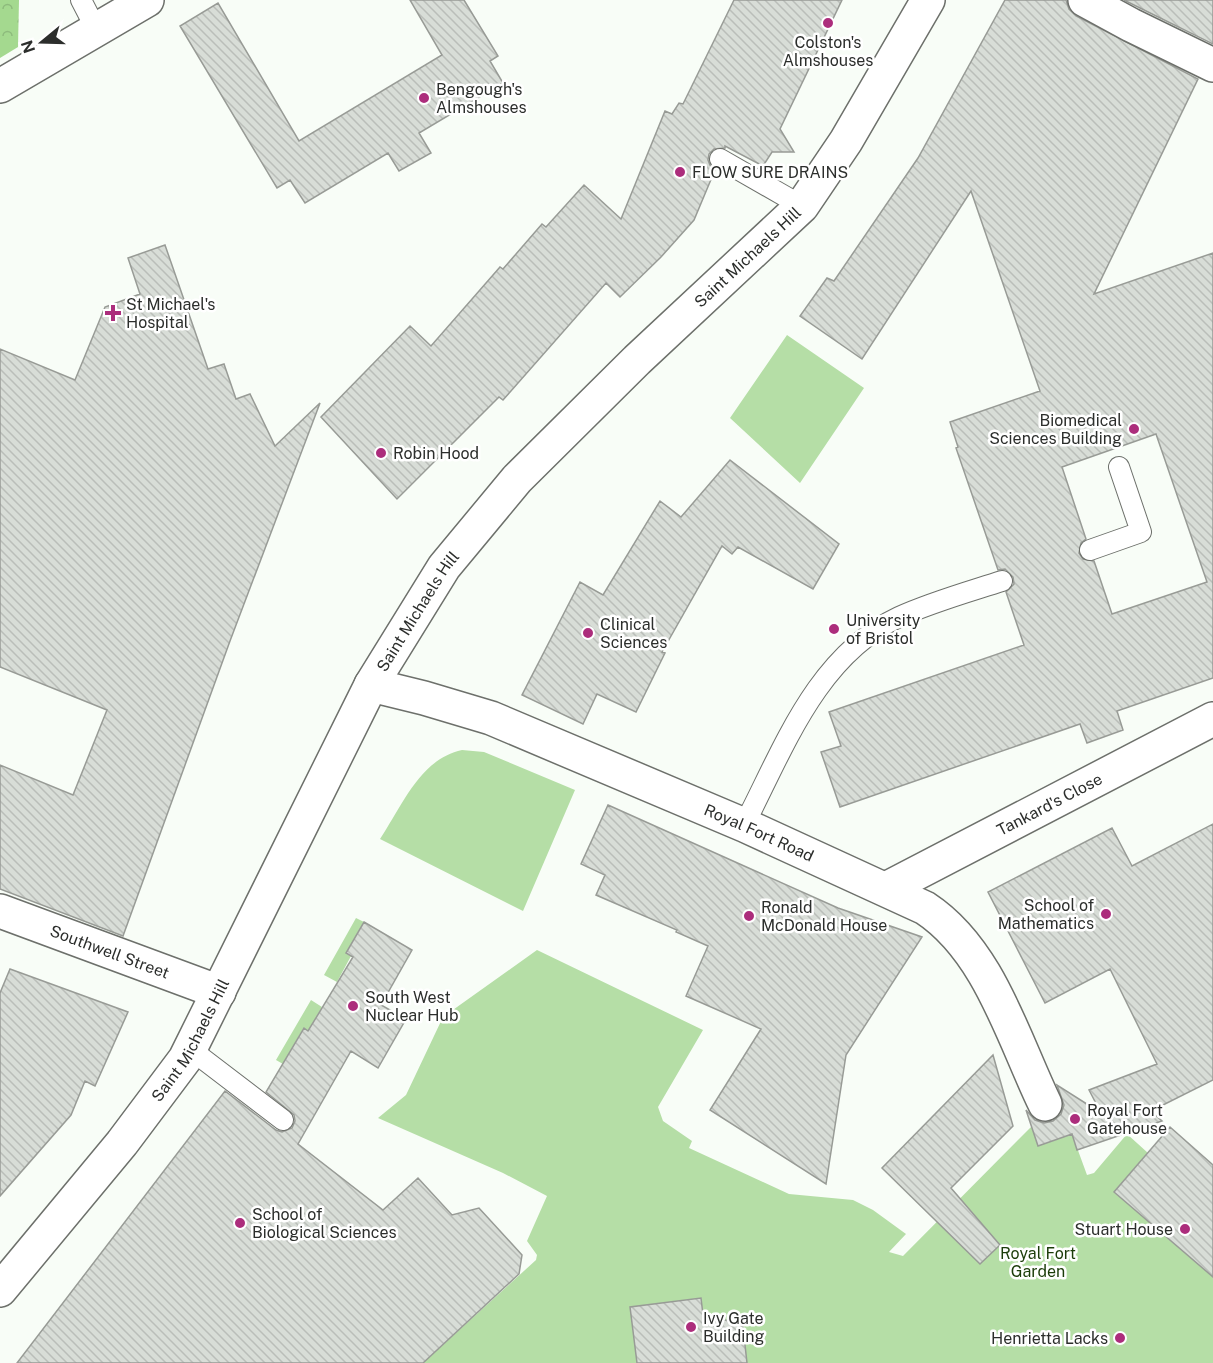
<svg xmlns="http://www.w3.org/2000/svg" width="1213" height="1363" font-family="'Public Sans',sans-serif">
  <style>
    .green { fill: #b5dea6 }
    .forest { fill: url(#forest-crowns) }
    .building { fill: url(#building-back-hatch); stroke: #989b96; stroke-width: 1.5; fill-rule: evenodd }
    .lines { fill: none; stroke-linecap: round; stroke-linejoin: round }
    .lane-casing { stroke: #6d706b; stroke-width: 22 }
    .street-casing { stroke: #6d706b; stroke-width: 36 }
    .secondary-casing { stroke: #6d706b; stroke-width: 36 }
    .lane { stroke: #fff; stroke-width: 20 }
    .street { stroke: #fff; stroke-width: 33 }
    .secondary { stroke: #fff; stroke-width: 33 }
    .poi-dot { fill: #ac2d7c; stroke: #fff; stroke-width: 2 }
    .labels { text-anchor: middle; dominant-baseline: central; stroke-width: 5; stroke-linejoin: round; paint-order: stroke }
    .poi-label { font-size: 16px; fill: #2c2e2c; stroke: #fff; text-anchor: start }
    .street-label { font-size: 16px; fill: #2c2e2c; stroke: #fff }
    .park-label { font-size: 16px; fill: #1b3c09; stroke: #fff }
  </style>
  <defs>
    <pattern id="forest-crowns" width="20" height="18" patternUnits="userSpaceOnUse" patternTransform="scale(1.5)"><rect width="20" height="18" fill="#a4d98f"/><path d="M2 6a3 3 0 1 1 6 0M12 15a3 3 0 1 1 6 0" fill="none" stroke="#8dbb7c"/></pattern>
    <pattern id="building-back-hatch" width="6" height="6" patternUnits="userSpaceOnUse" patternTransform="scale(1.5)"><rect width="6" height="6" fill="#d8ddd7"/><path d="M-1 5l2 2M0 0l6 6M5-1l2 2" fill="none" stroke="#babeb9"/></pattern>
  </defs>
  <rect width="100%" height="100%" fill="#f8fdf7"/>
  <!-- green -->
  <path class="green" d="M787,335l77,53 -64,95 -70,-65z
    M462,750l22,2 91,38 -52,121 -143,-72c22,-33 40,-80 82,-89z
    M356,918l8,4 -18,31 5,3 -14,26 -13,-7z
    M537,950l166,80 -45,77 5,14 29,20 -3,7 100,46 64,6 20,10 33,24 -17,18 14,4 129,-130 40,8 15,41 7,-2 33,-39 21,19 -34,39 93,80 6,-5v96h-790l113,-103 1,-5 -10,-14 20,-45 -44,-23 -125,-55 28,-23 37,-78z
    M311,1000l11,7 -13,24 -6,-2 -20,35 -7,-4z"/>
  <!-- forest -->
  <path class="forest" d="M0,0h19l-1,47 -18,11z"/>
  <!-- building -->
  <path class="building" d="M410,0h54l34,56 -8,5 13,22 -84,50 12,20 -32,18 -11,-18 -83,50 -15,-23 -13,8 -97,-162 38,-23 81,138 143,-86z
    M734,0h108l-62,129 14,23h-22l-9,14 -38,-20v2l-11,1 -5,5 -1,6 2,5 5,5 -21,50 -33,37 -41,40 -14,-14 -103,117 -4,-3 -102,102 -76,-82 89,-91 21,20 69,-79 3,2 39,-45 4,3 38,-42 37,34 44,-108 7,3 7,-11 4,1z
    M1005,0h61l3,9 7,7 122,63 -104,215 119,-41v425l-96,33 6,19 -36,13 -7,-19 -240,83 -19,-55 20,-6 -12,-34 195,-67 -18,-53 8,-8 -1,-7 -8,-8 -7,1 -42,-122 2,-1 -8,-25 90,-31 -69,-200 -109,168 -62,-43 27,-38 7,3 84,-123zM1156,434l51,148 -95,32 -18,-53 -11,-2 -4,-6 2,-10 5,-4 -24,-72z
    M1124,0h89v44l-73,-36z
    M165,245l43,124 16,-5 12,35 14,-5 25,52 45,-43 -90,238 -107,295 -123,-47v-124l73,30 34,-85 -107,-43v-318l75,31 30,-73 35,-13 -12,-36z
    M730,460l109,84 -26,45 -75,-42 -6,7 -10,-8 -60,106 3,1 -29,59 -39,-18 -14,30 -61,-29 58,-113 23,13 57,-94 21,16z
    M608,805l230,103 84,29 -76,118 -20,129 -116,-74 51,-81 -75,-33 22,-50 -32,-14 1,-2 -81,-35 9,-20 -24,-11z
    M1213,824v256l-62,31 11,10 -85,29 -5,-16 -34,12 -12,-36 9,10 9,3 9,-2 8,-7 3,-9 -7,-20 44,28 -12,-23 68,-26 -47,-95 -65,34 -57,-111 124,-64 20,38z
    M364,922l48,28 -31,55 25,14 -28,49 -27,-17 -53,93 85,66 35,-32 34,37 27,-7 43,47 -3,19 -96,89h-406l208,-272 51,39 6,2 10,-4 3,-7 -1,-6 -28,-23 38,-64 4,3 45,-74 -7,-4z
    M10,969l118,43 -33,74 -10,-5 -14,34 -71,81v-203z
    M993,1055l20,71 -62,62 49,57 -20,19 -98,-96z
    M1170,1127l43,38v112l-99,-85z
    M701,1298l3,25 38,-5 5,45h-110l-7,-56z"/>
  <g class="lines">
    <!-- lane casing -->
    <g class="lane-casing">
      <path id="lane" d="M81,0l15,29
        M720,159l82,47
        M1090,550l51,-18 -22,-65
        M744,825c39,-75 72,-169 155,-208 33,-15 69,-25 103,-36
        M190,1049l93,71"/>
    </g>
    <!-- street casing -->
    <g class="street-casing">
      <g id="street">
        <path d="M1085,0l46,25 82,40"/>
        <path id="s1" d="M371,685l53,13 67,20 253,107 181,83c64,42 88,130 120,196"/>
        <path id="s2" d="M886,889l327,-170"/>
        <path id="s3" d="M0,911l219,81"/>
      </g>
    </g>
    <!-- secondary casing -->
    <g class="secondary-casing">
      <g id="secondary">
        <path d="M0,86l147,-86"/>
        <path id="s4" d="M0,1290l122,-147 63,-84 186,-374 73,-118 73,-88 120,-119 165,-154 44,-65 82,-141"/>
      </g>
    </g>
    <!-- lane -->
    <use href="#lane" class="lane"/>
    <!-- street -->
    <use href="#street" class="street"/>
    <!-- secondary -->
    <use href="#secondary" class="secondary"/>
  </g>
  <!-- markers -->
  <g class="poi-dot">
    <circle cx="828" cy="23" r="6"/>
    <circle cx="424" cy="98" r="6"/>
    <circle cx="680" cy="172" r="6"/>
    <path d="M110 304h6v6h6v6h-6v6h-6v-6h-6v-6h6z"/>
    <circle cx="1134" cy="429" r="6"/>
    <circle cx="381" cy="453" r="6"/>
    <circle cx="834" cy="629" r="6"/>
    <circle cx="588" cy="633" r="6"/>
    <circle cx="1106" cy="914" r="6"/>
    <circle cx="749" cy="916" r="6"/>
    <circle cx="353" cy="1006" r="6"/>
    <circle cx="1075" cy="1119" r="6"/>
    <circle cx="240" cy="1223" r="6"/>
    <circle cx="1185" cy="1229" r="6"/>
    <circle cx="691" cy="1327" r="6"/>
    <circle cx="1120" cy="1338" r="6"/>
  </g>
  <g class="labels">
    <!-- poi labels -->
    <g class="poi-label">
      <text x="828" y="42" text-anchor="middle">Colston's<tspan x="828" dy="18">Almshouses</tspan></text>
      <text x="436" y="89">Bengough's<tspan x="436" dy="18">Almshouses</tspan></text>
      <text x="692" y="172">FLOW SURE DRAINS</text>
      <text x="126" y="304">St Michael's<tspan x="126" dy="18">Hospital</tspan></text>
      <text x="1122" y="420" text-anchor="end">Biomedical<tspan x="1122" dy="18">Sciences Building</tspan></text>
      <text x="393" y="453">Robin Hood</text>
      <text x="846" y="620">University<tspan x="846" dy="18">of Bristol</tspan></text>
      <text x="600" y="624">Clinical<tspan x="600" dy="18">Sciences</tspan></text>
      <text x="1094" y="905" text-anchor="end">School of<tspan x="1094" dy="18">Mathematics</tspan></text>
      <text x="761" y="907">Ronald<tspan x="761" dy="18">McDonald House</tspan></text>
      <text x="365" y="997">South West<tspan x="365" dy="18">Nuclear Hub</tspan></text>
      <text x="1087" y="1110">Royal Fort<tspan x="1087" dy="18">Gatehouse</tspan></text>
      <text x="252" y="1214">School of<tspan x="252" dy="18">Biological Sciences</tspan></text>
      <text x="1173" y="1229" text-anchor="end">Stuart House</text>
      <text x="703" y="1318">Ivy Gate<tspan x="703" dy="18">Building</tspan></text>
      <text x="1108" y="1338" text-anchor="end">Henrietta Lacks</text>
    </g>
    <!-- street labels -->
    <g class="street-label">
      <text stroke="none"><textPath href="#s4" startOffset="1287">Saint Michaels Hill</textPath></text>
      <text stroke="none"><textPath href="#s4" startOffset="801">Saint Michaels Hill</textPath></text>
      <text stroke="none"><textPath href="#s2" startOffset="184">Tankard's Close</textPath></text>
      <text stroke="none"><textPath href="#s1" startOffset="416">Royal Fort Road</textPath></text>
      <text stroke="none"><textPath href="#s3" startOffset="117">Southwell Street</textPath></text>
      <text stroke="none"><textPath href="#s4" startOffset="315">Saint Michaels Hill</textPath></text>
    </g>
    <!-- park labels -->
    <g class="park-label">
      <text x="1038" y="1253">Royal Fort<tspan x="1038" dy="18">Garden</tspan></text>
    </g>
  </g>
  <!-- north arrow -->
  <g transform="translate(42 42) rotate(251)" stroke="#ffffff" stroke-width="4.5" paint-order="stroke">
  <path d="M0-4.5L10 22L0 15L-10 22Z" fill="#2c2e2c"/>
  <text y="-9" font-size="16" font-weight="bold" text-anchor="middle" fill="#2c2e2c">N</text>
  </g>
</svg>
